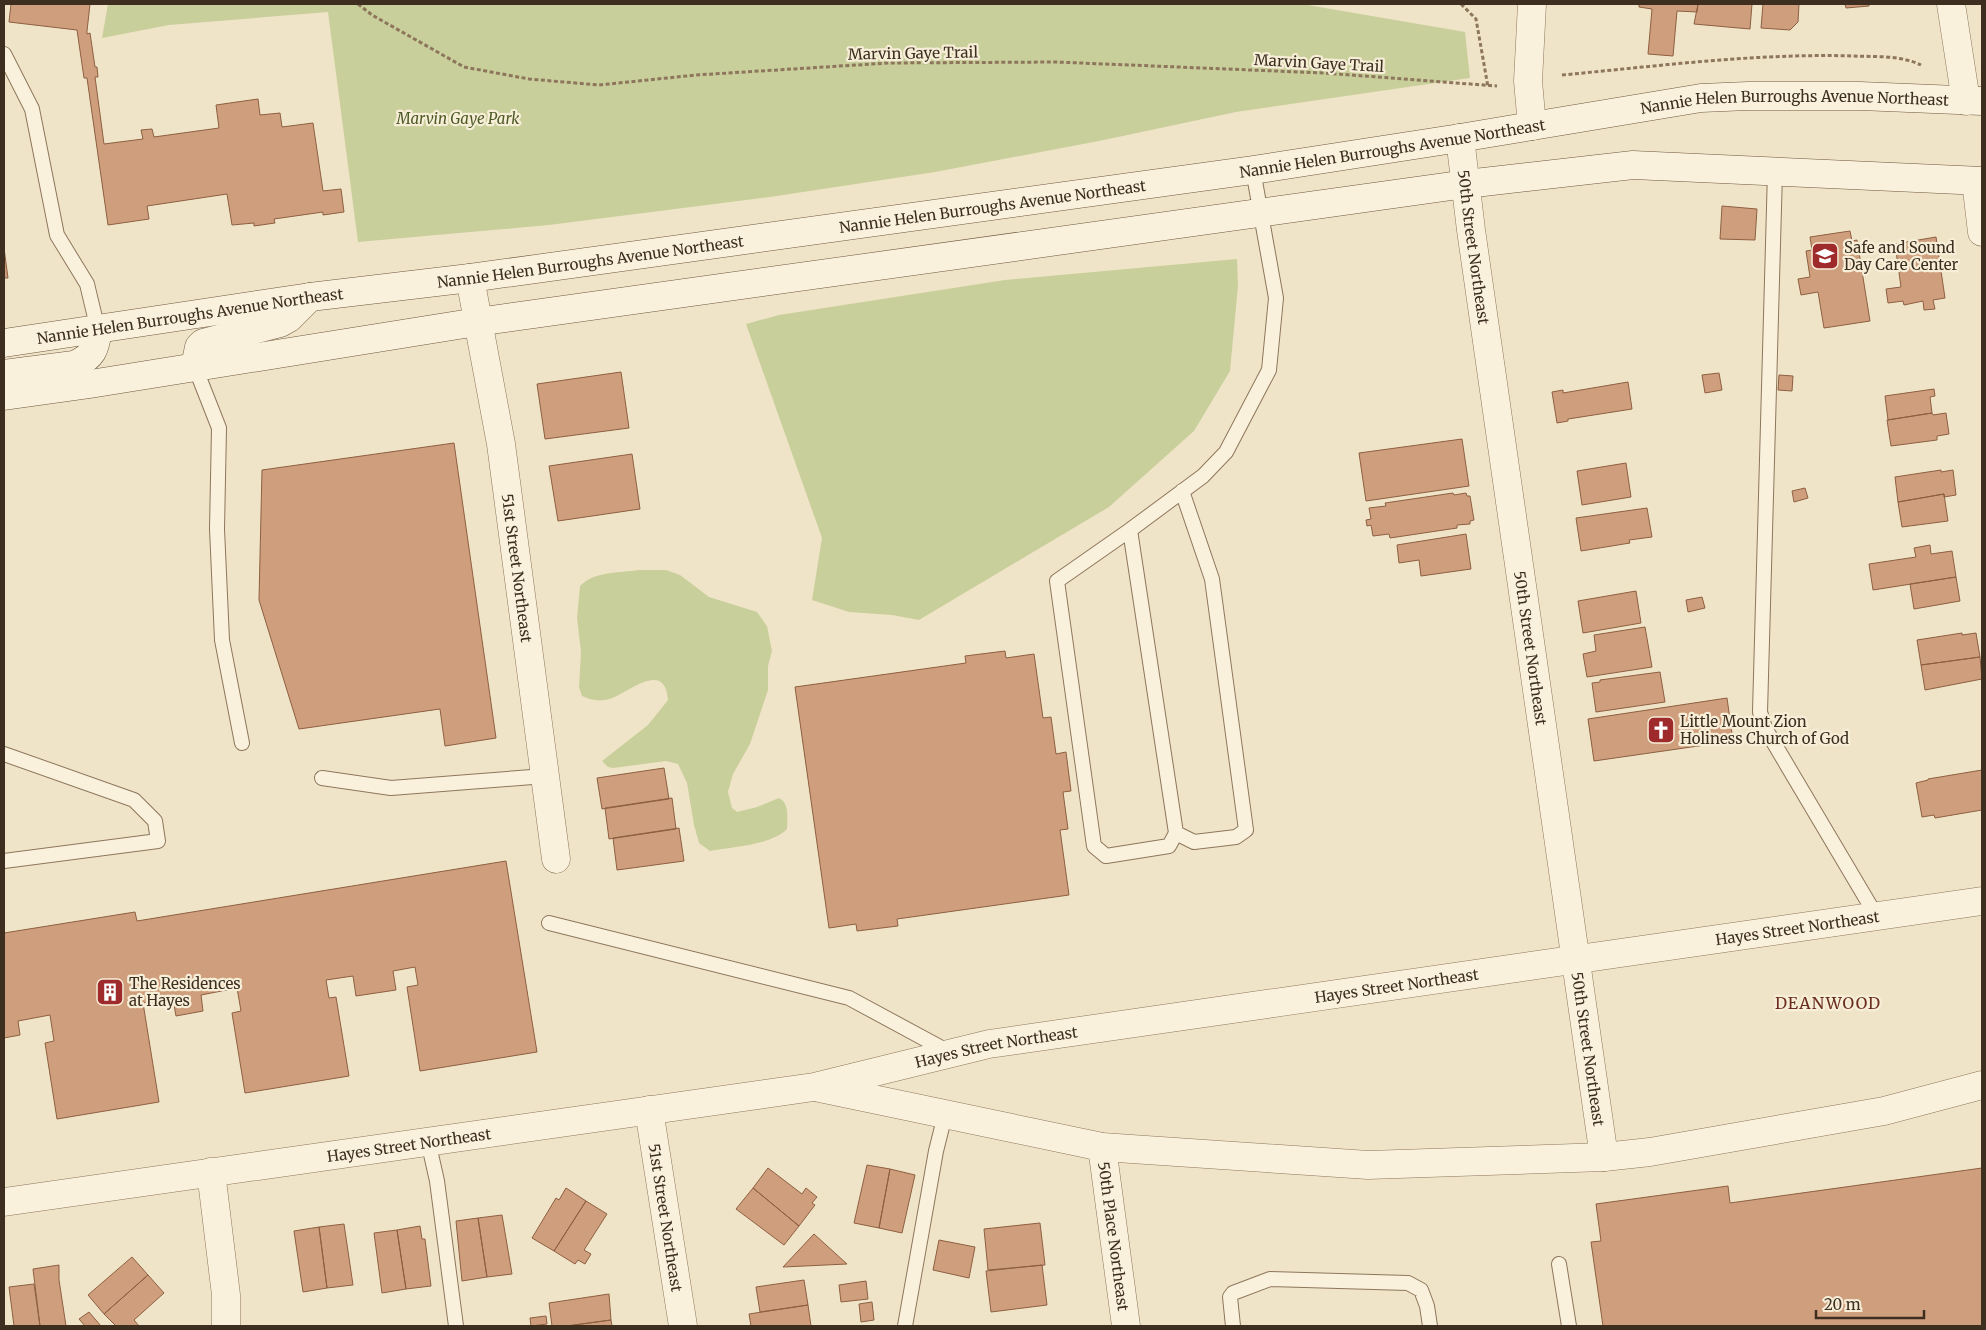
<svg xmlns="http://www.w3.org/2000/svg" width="1986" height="1330" font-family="Merriweather,serif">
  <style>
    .green { fill: #c9cf9b }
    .building { fill: #cf9f7d; stroke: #8d5f41 }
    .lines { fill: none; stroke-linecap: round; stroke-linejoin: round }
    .lane-casing { stroke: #8d765c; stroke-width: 16 }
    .street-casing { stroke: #8d765c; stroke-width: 29 }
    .secondary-casing { stroke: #6f573f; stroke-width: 29 }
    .path { stroke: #8d765c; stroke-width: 3; stroke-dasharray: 4 2.5; stroke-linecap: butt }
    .lane { stroke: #faf1dc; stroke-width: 14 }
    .street { stroke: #faf1dc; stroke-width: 28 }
    .secondary { stroke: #faf1dc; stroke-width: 28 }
    .labels { text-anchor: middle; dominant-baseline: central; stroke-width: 4.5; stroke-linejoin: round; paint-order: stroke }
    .street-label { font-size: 15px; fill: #3d2e20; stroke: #f7eed8 }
    .park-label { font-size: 15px; font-style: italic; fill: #4d5a26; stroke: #f7eed8 }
    .poi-label { font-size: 15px; fill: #3d2e20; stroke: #f7eed8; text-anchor: start }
    .neighbourhood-label { font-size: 16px; letter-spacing: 1px; fill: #6b2e1e; stroke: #f7eed8 }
  </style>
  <rect width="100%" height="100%" fill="#f0e4c8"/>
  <!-- green -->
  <path class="green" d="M108,4h1194l163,28 5,46 -234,34 -137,29 -164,31 -165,25 -221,28 -191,17 -30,-230 -159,13 -67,13z
    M1237,259l1,27 -8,85 -36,60 -85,76 -190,113 -27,-5 -43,-3 -37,-12 10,-62 -76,-214 33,-9 226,-35z
    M639,570h27l14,5 29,22 48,15 10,14 5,25 -4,15v24l-18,54 -17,30 -5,18 4,16 5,4 20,-5 22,-9c11,6 8,19 8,31 -15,16 -55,18 -77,22l-11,-8 -5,-18 -7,-42 -9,-19 -12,-3 -53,7 -5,-1 -6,-6 46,-36 20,-25c-3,-42 -41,-6 -59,-1 -9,3 -19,1 -27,-3l-3,-9 2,-35 -4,-34 3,-32c14,-15 39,-13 59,-16z"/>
  <!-- building -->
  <path class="building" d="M11,4h79l-3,27v3l3,-1 5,34h2l1,10h-3l9,67 39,-5 -2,-9 11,-1 2,8 65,-9 -3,-23 42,-6 2,16 20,-2 2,14 31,-4 10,68 18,-2 3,23 -21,3v-3l-49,7 1,4 -21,3v-3l-22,2 -5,-31 -80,12 2,13 -41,6 -21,-147h-3l-7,-48 -68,-8z
    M1639,4h59l-1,8 -20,-1 -4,45 -25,-2 4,-45 -13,-2z
    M1698,4h54l-2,25 -56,-5z
    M1763,4h36l-1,18 -8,8 -29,-2z
    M1845,4h24v2l-23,2z
    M1722,206l35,3 -2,31 -35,-1z
    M1850,231l2,10 5,-1 13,81 -46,7 -6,-36 -17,3 -3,-16 12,-2 -4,-26 6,-1 -2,-13z
    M1936,237l9,61 -12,2 2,9 -11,1 -1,-9 -19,4 -1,-4 -15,2 -2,-14 15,-2 -6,-43z
    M4,248l4,30h-4z
    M621,372l8,56 -84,11 -8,-55z
    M1719,373l3,17 -17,3 -3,-18z
    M1779,375l14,1 -1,15 -14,-1z
    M1628,382l4,27 -64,10v2l-11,2 -5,-31 11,-2v3z
    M1934,389l1,7 -5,1 2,16 -44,7 -3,-24z
    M1932,413l1,2 13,-2 3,21 -12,2v4l-46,6 -4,-26z
    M1462,439l7,47 -103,15 -7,-48z
    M454,443l42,295 -51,8 -5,-37 -141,20 -40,-129 3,-130z
    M632,454l8,55 -82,12 -9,-55z
    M1626,463l5,34 -49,8 -5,-34z
    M1941,470v2l12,-2 3,25 -12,2v-3l-46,8 -3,-25z
    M1805,488l3,10 -14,4 -2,-11z
    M1453,493l1,2 12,-2 1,3h3l4,24 -4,1v3l-13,1v3l-67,10 -1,-4 -16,2 -2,-11 -4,1 -1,-6 5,-1 -2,-11 17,-2 -1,-3z
    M1944,494l4,27 -46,6 -4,-25z
    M1647,508l5,29 -23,3 1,3 -49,8 -5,-33z
    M1466,534l5,35 -50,7 -2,-16 -20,3 -2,-18z
    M1930,545l1,9 21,-3 4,26 -83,13 -4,-26 47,-7 -2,-9z
    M1956,577l4,24 -46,8 -4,-25z
    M1636,591l5,32 -58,10 -5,-32z
    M1702,597l3,11 -17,4 -2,-12z
    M1645,627l7,40 -65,10 -4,-23 13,-3 -2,-16z
    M1962,633v2l14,-2 4,24 -59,8 -4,-25z
    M1005,651l1,7 28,-4 9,64 8,-1 5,37 10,-2 5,39 -8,1 5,37 -8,1 9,65 -172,24 1,7 -41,5 -1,-7 -27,4 -34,-241 171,-24 -1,-7z
    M1980,657l2,22 -57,11 -4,-25z
    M1660,672l5,30 -69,10 -4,-29 8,-1v-2z
    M1727,698l6,43 -139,20 -6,-42z
    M664,768l5,31 -67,10 -5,-31z
    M1982,770v40l-47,8 -1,-3 -12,2 -6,-34 12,-3v-1z
    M672,798l4,31 -67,10 -4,-31z
    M679,828l5,33 -67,9 -4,-32z
    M506,861l31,191 -117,19 -13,-84 11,-2 -3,-18 -22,4 3,19 -40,6 -3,-20 -27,4 3,18 7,-1 13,79 -104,17 -13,-80 9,-2 -4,-23 -36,7 2,16 -27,5 -3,-17 -30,4 16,99 -102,17 -12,-76 9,-2 -4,-26 -32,6 2,14 -16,3v-105l131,-21 2,9z
    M867,1165l23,4 -11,59 -25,-5z
    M768,1168l34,26 4,-6 11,9 -5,6 3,2 -16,21 -46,-38z
    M1982,1168v158h-379l-12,-84 10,-1 -5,-37 132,-18 2,17z
    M890,1169l25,6 -13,58 -23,-5z
    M566,1188l20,13 -32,50 -22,-13 24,-40 3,2z
    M753,1188l46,38 -15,19 -48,-36z
    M586,1201l21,13 -23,36 7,4 -6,10 -7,-4 -3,4 -21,-13z
    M502,1215l10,59 -25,3 -9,-59z
    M478,1218l9,59 -25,4 -6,-60z
    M1040,1223l5,42 -57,5 -4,-41z
    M344,1224l9,61 -26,3 -8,-61z
    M420,1226l2,13h3l6,47 -25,3 -9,-59z
    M319,1227l8,61 -24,4 -9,-61z
    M397,1230l9,59 -24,4 -8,-60z
    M814,1234l33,30 -64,3 30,-32z
    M939,1240l36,7 -6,31 -36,-8z
    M132,1257l16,18 -44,39 -16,-19z
    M59,1265v15l7,46h-26l-7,-57z
    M1042,1265l5,40 -56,7 -5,-41z
    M148,1275l16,18 -30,27 5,6h-23l-12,-12z
    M804,1280l4,25 -48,7 -4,-25z
    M866,1281l2,18 -27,3 -2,-17z
    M34,1284l6,42h-26l-5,-39z
    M609,1294l2,26 -44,6h-15l-3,-23z
    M872,1302l2,18 -13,2 -2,-18z
    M808,1305l3,21h-60l-2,-12z
    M89,1312l12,14h-16l-6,-7z
    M546,1316l1,8 -16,2 -1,-8z
    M611,1320l1,6h-45z"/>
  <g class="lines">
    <!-- lane casing -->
    <g class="lane-casing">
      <path id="lane" d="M4,54l28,55 25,126 30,49 11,46
        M1775,172l-15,540 5,16 112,189
        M195,367l24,61 -2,101 5,111 20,103
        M1130,530l46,303 -7,13 -63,10 -12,-10 -37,-265 73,-51 73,-54 23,-24 43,-82 7,-72 -23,-128
        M4,754l130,46 21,21 3,20 -154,20
        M322,778l69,10 154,-12
        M1176,833l18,9 42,-5 10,-7 -34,-251 -30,-88
        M549,923l300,75 100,54
        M428,1141l9,40 19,145
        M1559,1264l10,62
        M905,1326l31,-175 9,-36
        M1233,1326l-3,-29 3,-4 37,-14 138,4 13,7 6,16 3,20"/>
    </g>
    <!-- street casing -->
    <g class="street-casing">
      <g id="street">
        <path d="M1532,4l-4,77 4,45"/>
        <path d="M1951,4l15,97"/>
        <path id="s1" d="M1460,138l11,92 133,927"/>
        <path d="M1976,181l6,51"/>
        <path id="s2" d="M470,278l31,166 55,415"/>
        <path d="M820,1088l282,59 266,18 236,-8 46,-5 234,-41 98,-26"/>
        <path id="s3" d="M649,1110l34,216"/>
        <path id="s4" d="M1102,1147l24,179"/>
        <path d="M211,1172l15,123v31"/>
        <path id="s5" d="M4,1202l810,-115 175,-43 993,-143"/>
      </g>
    </g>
    <!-- secondary casing -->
    <g class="secondary-casing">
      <g id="secondary">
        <path id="s6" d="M4,343l306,-46 160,-19 783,-108 207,-32 241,-40 47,-2h112l122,5"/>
        <path d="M195,367l4,-20 4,-4 77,-20 9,-5 21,-21"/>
        <path d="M4,374l70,-9c19,-8 21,-16 24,-35"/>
        <path d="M4,396l86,-12 387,-62 989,-138 167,-19 349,16"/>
      </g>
    </g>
    <!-- path -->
    <path class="path" d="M358,4l14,11 92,52 65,12 70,6 97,-10 193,-12 167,-1 268,11 173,13
      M1461,4l15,15 12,68
      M1562,75c97,-9 194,-22 292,-19 22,1 46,-1 67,9"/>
    <!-- lane -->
    <use href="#lane" class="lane"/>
    <!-- street -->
    <use href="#street" class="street"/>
    <!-- secondary -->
    <use href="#secondary" class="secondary"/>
  </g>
  <!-- icons -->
  <defs>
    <g id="school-square" transform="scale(1.4375)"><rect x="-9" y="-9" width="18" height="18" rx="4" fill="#9e2a2b" stroke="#f7eed8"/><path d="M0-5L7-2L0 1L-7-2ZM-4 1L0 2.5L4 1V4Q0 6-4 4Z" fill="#fff"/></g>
    <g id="church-square" transform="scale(1.4375)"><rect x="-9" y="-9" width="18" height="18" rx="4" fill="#9e2a2b" stroke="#f7eed8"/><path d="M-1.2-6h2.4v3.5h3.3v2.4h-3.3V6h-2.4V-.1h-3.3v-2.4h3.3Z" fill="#fff"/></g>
    <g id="building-square" transform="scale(1.4375)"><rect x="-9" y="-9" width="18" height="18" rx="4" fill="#9e2a2b" stroke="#f7eed8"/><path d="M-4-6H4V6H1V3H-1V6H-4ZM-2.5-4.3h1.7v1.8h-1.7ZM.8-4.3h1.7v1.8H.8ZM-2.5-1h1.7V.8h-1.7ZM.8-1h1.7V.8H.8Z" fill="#fff"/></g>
  </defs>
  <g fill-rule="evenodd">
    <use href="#school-square" x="1825" y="256"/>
    <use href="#church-square" x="1661" y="730"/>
    <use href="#building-square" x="110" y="992"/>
  </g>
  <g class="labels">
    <!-- street labels -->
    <g class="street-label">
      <text transform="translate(913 53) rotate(-1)">Marvin Gaye Trail</text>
      <text transform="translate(1319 63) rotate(3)">Marvin Gaye Trail</text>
      <text stroke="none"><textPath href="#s6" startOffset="1808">Nannie Helen Burroughs Avenue Northeast</textPath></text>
      <text stroke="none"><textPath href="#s6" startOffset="1402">Nannie Helen Burroughs Avenue Northeast</textPath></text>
      <text stroke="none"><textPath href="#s6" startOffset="998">Nannie Helen Burroughs Avenue Northeast</textPath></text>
      <text stroke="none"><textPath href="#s1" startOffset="110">50th Street Northeast</textPath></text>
      <text stroke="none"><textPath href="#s6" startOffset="592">Nannie Helen Burroughs Avenue Northeast</textPath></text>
      <text stroke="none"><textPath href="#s6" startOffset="188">Nannie Helen Burroughs Avenue Northeast</textPath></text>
      <text stroke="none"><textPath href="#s2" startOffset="294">51st Street Northeast</textPath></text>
      <text stroke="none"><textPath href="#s1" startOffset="515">50th Street Northeast</textPath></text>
      <text stroke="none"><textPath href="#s5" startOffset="1815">Hayes Street Northeast</textPath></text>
      <text stroke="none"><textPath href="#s5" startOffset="1410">Hayes Street Northeast</textPath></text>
      <text stroke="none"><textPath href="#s5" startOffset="1005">Hayes Street Northeast</textPath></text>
      <text stroke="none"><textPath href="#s1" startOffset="920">50th Street Northeast</textPath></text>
      <text stroke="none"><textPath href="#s5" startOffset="409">Hayes Street Northeast</textPath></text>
      <text stroke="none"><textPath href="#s3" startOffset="109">51st Street Northeast</textPath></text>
      <text stroke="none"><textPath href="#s4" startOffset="90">50th Place Northeast</textPath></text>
    </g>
    <!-- park labels -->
    <g class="park-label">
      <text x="458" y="118">Marvin Gaye Park</text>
    </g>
    <!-- poi labels -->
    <g class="poi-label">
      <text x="1844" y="247">Safe and Sound<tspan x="1844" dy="17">Day Care Center</tspan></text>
      <text x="1680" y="721">Little Mount Zion<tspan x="1680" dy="17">Holiness Church of God</tspan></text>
      <text x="129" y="983">The Residences<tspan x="129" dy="17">at Hayes</tspan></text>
    </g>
    <!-- neighbourhood labels -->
    <g class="neighbourhood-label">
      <text x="1828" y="1003">DEANWOOD</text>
    </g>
  </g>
  <!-- border -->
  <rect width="1986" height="1330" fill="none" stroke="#3d2e20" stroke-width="10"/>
  <!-- scale -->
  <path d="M1816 1310v8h108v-8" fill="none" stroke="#3d2e20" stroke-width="2.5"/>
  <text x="1824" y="1310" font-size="15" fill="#3d2e20" stroke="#f7eed8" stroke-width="4" paint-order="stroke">20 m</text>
</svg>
